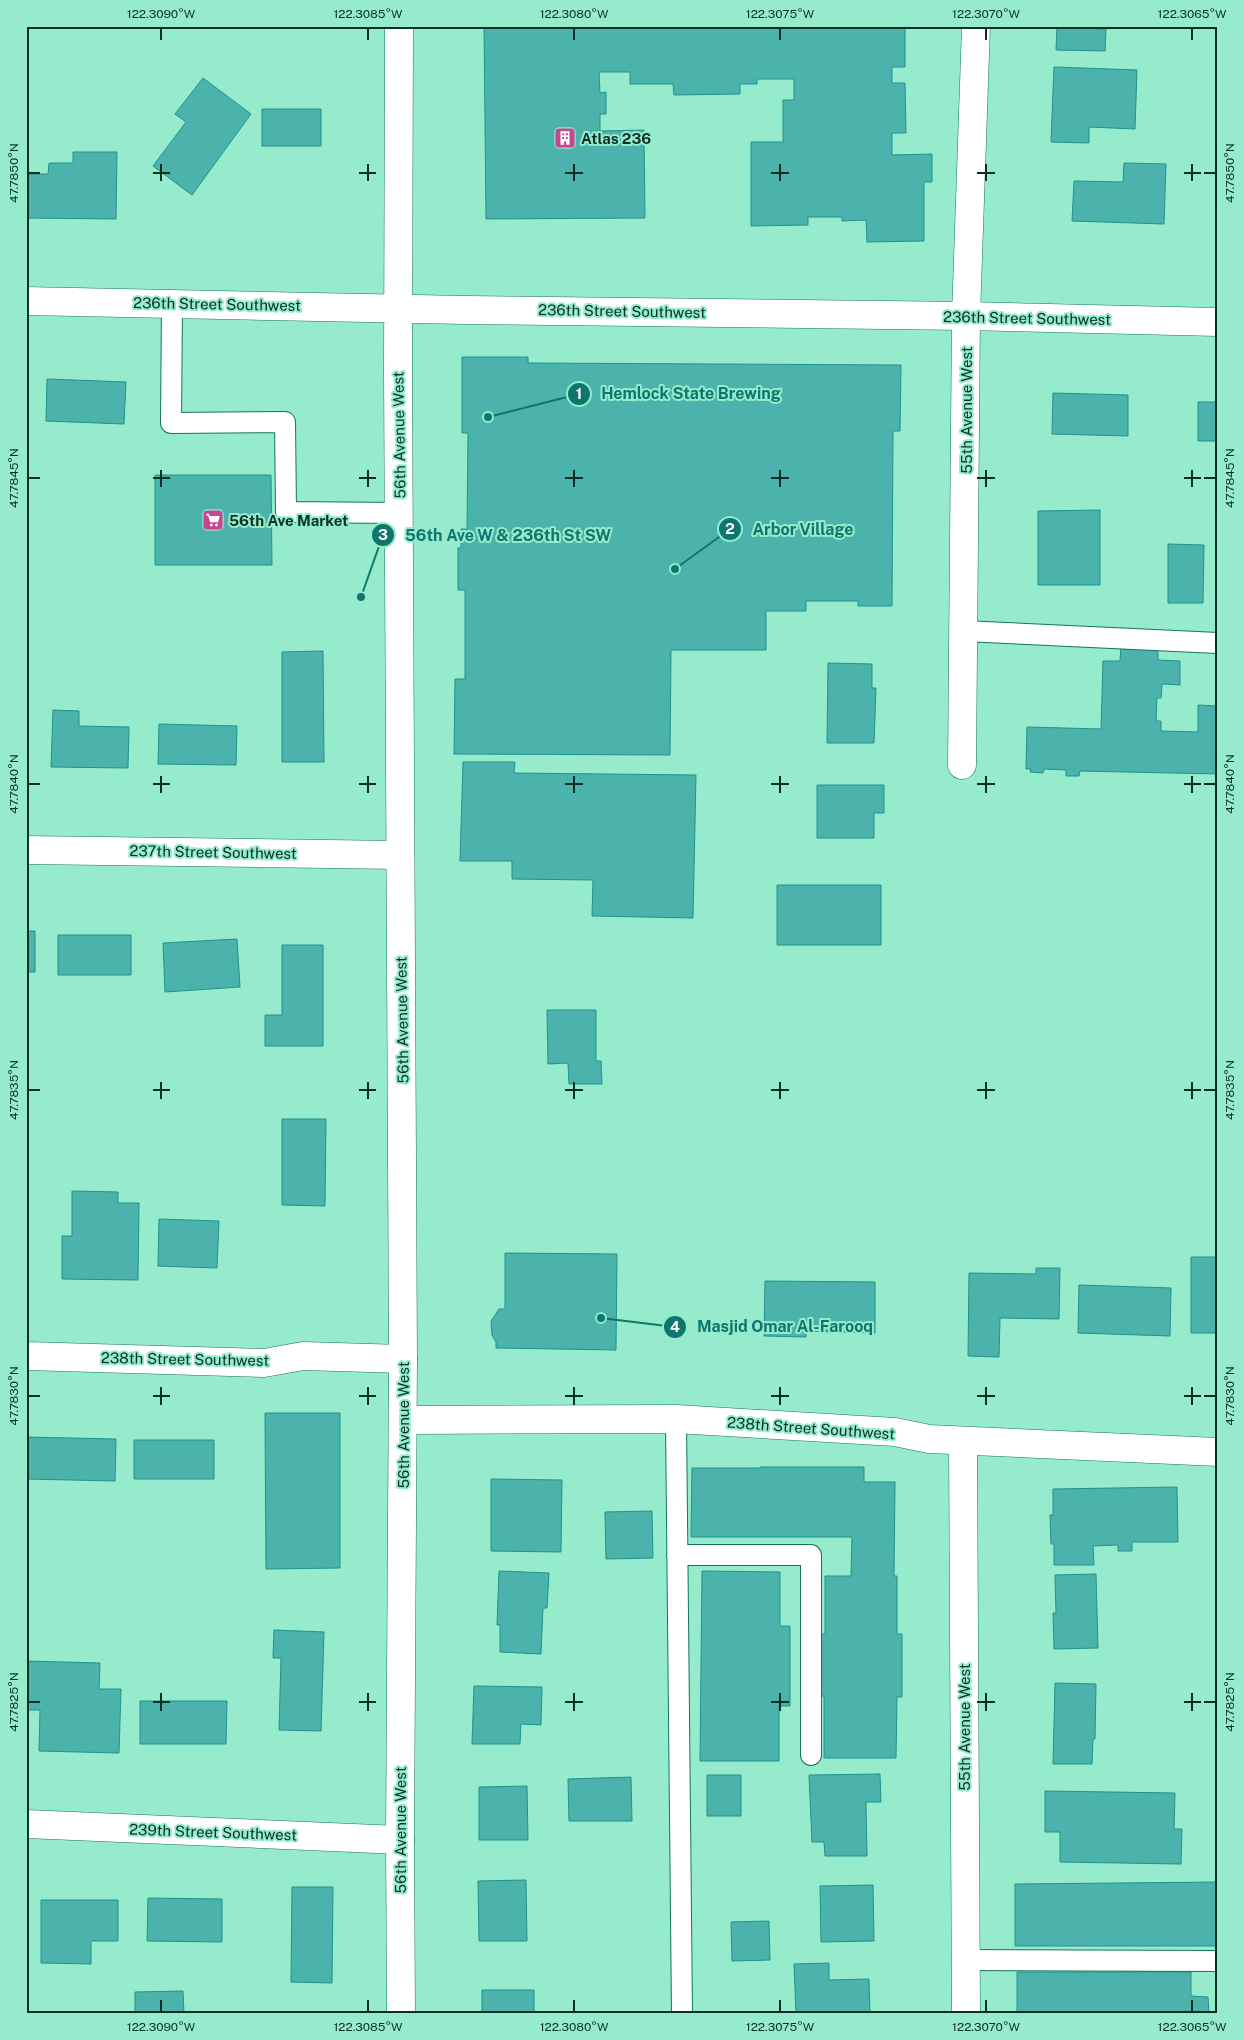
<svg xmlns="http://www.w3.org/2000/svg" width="1244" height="2040" font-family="'Public Sans',sans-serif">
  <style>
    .building { fill: #4bb3ab; stroke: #21928b }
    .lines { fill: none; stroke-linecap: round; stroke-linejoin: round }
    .service-casing { stroke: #14765b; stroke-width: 22 }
    .minor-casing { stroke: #14765b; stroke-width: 29 }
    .secondary-casing { stroke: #14765b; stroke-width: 29 }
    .service { stroke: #fff; stroke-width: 20 }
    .minor { stroke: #fff; stroke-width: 28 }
    .secondary { stroke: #fff; stroke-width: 28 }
    .ticks { fill: none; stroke: #0a3024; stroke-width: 2 }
    .labels { text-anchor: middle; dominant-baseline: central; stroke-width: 4; stroke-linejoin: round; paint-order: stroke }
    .poi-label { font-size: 15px; font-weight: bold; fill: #0a3024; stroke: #95ebcc; text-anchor: start }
    .street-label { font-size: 15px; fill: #0a3024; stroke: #95ebcc }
    .leader { fill: none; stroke: #0f766e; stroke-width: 2 }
    .callout-dot { fill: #0f766e; stroke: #95ebcc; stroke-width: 2 }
    .mark-label { font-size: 15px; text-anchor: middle; font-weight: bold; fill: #fff }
    .callout-label { font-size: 16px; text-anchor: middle; font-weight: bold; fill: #0f766e; stroke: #95ebcc; stroke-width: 4; stroke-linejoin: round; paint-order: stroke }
    .neatline { fill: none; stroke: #0a3024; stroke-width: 2 }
    .ticks-label { font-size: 12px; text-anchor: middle; fill: #0a3024 }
  </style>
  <rect width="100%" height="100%" fill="#95ebcc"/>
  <!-- building -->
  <path class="building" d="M484,26h421v41h-13v16h13l1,50h-14v22l40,-1v28h-8v59l-57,1 -1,-22 -24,1v-4h-34v8l-57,1v-84h32v-42h11v-21h-37v5h-17v10l-66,1 -1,-11h-43v-12h-31l1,21 6,-1v22h-6v17l44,-1 1,88 -159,1z
    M1057,26h41v3h8l-1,22 -49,-1z
    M1054,67l83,3 -2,59 -46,-2v16l-38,-1z
    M203,78l48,36 -59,81 -39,-29 33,-44 -11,-8z
    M262,109h59v37h-59z
    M73,152h44l-1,67 -90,-1v-44h22l1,-11h24z
    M1124,163l42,1 -2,60 -92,-3 2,-40 49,1z
    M462,357h66v6l373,2 -1,66h-7l-1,175h-34v-5h-52v10h-40v39h-95l-1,105 -216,-1 1,-75h10v-89h-7v-42h3v-19h6l1,-96h-6z
    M47,379l79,3 -2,42 -78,-3z
    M1053,393l75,2v41l-76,-2z
    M1198,402h20v39h-20z
    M155,475h116l1,90h-117z
    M1100,510v75h-62v-74z
    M1168,544l36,1 -1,58h-35z
    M1121,645h37v15l22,1v24l-18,-1 -1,14h-4l-1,23h5v10l37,1v-27l20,1v68l-138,-3 -1,5h-13v-6l-22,-1 -1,4 -13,-1 1,-3h-5l1,-42 74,2 2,-68h17z
    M323,651l1,111h-42v-110z
    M828,663l44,1v24h4l-2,55h-47z
    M53,710l26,1v15l50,1 -1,41 -77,-1z
    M159,724l78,2 -1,39 -78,-1z
    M463,762h52l-1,11 182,2 -3,143 -101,-2 1,-36 -81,-1v-18h-52z
    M817,785h67v28h-10v25h-57z
    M777,885h104v60h-104z
    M26,931h9v41h-9z
    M58,935h73v40h-73z
    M237,939l3,48 -75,5 -2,-49z
    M282,945h41v101h-58v-31h17z
    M547,1010h49v51h5l1,23h-33l-1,-21 -20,1z
    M282,1119h44l-1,87 -43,-1z
    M72,1191l46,1v11h21l-1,77 -76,-1v-43h10z
    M159,1219l60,2 -2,47 -59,-2z
    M505,1253l112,1 -1,96 -120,-2v-6l-4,-7 -1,-14 8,-12h6z
    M1191,1257h25l2,76h-27z
    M1036,1268h24l-1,51 -59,-1 -1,39 -31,-1 1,-83 67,1z
    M765,1281l110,1v51l-69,-2v6l-42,-1z
    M1079,1285l92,3 -1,48 -92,-3z
    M265,1413h75v155l-74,1z
    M26,1437l90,2 -1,42 -89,-2z
    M134,1440h80v39h-80z
    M760,1467h104v15h31l-1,94h3v58h5v63h-5l-1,61h-72v-62h-4v-62h5v-58h26l1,-39h-161l1,-69h68z
    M491,1479l71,1 -1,72 -70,-1z
    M1177,1487l1,55h-46v9h-14v-6l-25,1 1,19h-40v-21h-3l-1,-29h3v-26z
    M652,1511l1,47 -47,1 -1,-47z
    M499,1571l50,2 -2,35h-4l-2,46 -41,-2v-27h-3z
    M702,1571l78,1v54h10v80h-11v55h-79z
    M1096,1574l2,74 -44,1 -1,-36h3l-1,-38z
    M274,1630l50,2 -3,99 -42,-1 2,-72h-8z
    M26,1661l74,2 -1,26h22l-2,64 -80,-2 1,-41h-14z
    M1055,1683l41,1 -1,55h-2l-1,25h-39z
    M474,1686l68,1 -1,38 -20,-1 -1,20h-48z
    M140,1701h87l-1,43h-86z
    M880,1774l1,28h-15l1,54h-42l-1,-14h-12l-3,-67z
    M707,1775h34v41h-34z
    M631,1777l1,44h-63l-1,-42z
    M527,1786l1,54h-49v-53z
    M1045,1791l130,2 -1,36h8l-1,35 -121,-2v-30h-15z
    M526,1880l1,61h-48l-1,-60z
    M1218,1882v64h-203v-62z
    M873,1885l1,56 -53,1 -1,-56z
    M292,1887h41l-1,96 -41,-1z
    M148,1898l74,1v43l-75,-1z
    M41,1900h77v41h-27v23l-50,-1z
    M769,1921l1,39 -38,1 -1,-39z
    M829,1963v17l40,-1 1,35h-74l-2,-50z
    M1017,1972h174v24l17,1 1,17h-192z
    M482,1990h52v24h-52z
    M183,1991l1,23h-49v-22z"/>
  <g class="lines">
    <!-- service casing -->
    <g class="service-casing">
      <path id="service" d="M172,303l-1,120 114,-1 1,90 113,1
        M963,631l255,12
        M676,1419l6,595
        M677,1555h134v200
        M966,1960l252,1"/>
    </g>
    <!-- minor casing -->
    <g class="minor-casing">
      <path id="minor" d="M962,765l4,-449 10,-290
        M26,850l374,5
        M26,1356l238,7 39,-7 100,3
        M403,1420l273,-1 219,13 34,7 289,13
        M963,1441l3,573
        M26,1824l374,16"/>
    </g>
    <!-- secondary casing -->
    <g class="secondary-casing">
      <path id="secondary" d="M399,26l-1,345 5,988 -3,481 1,174
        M26,301l440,9 500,6 252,6"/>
    </g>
    <!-- service -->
    <use href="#service" class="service"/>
    <!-- minor -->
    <use href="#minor" class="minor"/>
    <!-- secondary -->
    <use href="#secondary" class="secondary"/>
  </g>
  <!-- ticks -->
  <path class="ticks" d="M161,28v12M368,28v12M574,28v12M780,28v12M986,28v12M1192,28v12M161,164v17M368,164v17M574,164v17M780,164v17M986,164v17M1192,164v17M28,173h12M153,173h17M359,173h17M565,173h18M771,173h18M977,173h18M1184,173h17M1204,173h12M161,470v17M368,470v17M574,470v17M780,470v17M986,470v17M1192,470v17M28,478h12M153,478h17M359,478h17M565,478h18M771,478h18M977,478h18M1184,478h17M1204,478h12M161,776v17M368,776v17M574,776v17M780,776v17M986,776v17M1192,776v17M28,784h12M153,784h17M359,784h17M565,784h18M771,784h18M977,784h18M1184,784h17M1204,784h12M161,1082v17M368,1082v17M574,1082v17M780,1082v17M986,1082v17M1192,1082v17M28,1090h12M153,1090h17M359,1090h17M565,1090h18M771,1090h18M977,1090h18M1184,1090h17M1204,1090h12M161,1387v18M368,1387v18M574,1387v18M780,1387v18M986,1387v18M1192,1387v18M28,1396h12M153,1396h17M359,1396h17M565,1396h18M771,1396h18M977,1396h18M1184,1396h17M1204,1396h12M161,1693v18M368,1693v18M574,1693v18M780,1693v18M986,1693v18M1192,1693v18M28,1702h12M153,1702h17M359,1702h17M565,1702h18M771,1702h18M977,1702h18M1184,1702h17M1204,1702h12M161,2000v12M368,2000v12M574,2000v12M780,2000v12M986,2000v12M1192,2000v12"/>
  <!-- icons -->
  <defs>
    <g id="building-square" transform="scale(1.125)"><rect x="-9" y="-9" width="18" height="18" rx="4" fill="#c6458f" stroke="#95ebcc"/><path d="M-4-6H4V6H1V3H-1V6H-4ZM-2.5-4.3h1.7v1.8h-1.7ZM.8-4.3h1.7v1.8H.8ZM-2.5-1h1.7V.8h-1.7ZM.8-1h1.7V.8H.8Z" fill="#fff"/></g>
    <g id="supermarket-square" transform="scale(1.125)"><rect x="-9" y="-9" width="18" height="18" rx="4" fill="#c6458f" stroke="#95ebcc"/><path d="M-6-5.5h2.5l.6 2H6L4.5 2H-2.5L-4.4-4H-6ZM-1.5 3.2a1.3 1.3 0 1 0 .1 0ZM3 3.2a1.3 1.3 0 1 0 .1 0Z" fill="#fff"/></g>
  </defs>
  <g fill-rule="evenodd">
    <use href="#building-square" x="565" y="138"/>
    <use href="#supermarket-square" x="213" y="520"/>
  </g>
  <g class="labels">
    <!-- poi labels -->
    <g class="poi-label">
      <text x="581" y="138">Atlas 236</text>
      <text x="229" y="520">56th Ave Market</text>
    </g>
    <!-- street labels -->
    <g class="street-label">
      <text transform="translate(217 304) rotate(1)">236th Street Southwest</text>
      <text transform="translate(622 311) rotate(1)">236th Street Southwest</text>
      <text transform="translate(1027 318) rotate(1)">236th Street Southwest</text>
      <text transform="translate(966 410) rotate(-90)">55th Avenue West</text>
      <text transform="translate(399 435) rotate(-91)">56th Avenue West</text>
      <text transform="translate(213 852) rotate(1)">237th Street Southwest</text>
      <text transform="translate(402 1020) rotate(-91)">56th Avenue West</text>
      <text transform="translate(185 1359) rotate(1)">238th Street Southwest</text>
      <text transform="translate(403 1425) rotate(-90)">56th Avenue West</text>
      <text transform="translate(811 1428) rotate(4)">238th Street Southwest</text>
      <text transform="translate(964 1727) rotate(-90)">55th Avenue West</text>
      <text transform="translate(400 1830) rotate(-90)">56th Avenue West</text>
      <text transform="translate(213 1832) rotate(2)">239th Street Southwest</text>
    </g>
  </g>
  <!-- callouts -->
  <path class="leader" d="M488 417L579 394M675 569L730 529M361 597L383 535M601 1318L675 1327"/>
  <g class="callout-dot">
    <circle cx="488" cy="417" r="5"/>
    <circle cx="675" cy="569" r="5"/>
    <circle cx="361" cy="597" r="5"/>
    <circle cx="601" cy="1318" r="5"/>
    <circle cx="579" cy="394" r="12"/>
    <circle cx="730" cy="529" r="12"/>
    <circle cx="383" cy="535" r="12"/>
    <circle cx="675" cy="1327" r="12"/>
  </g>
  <g class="mark-label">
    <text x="579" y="399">1</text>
    <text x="730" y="534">2</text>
    <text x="383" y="540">3</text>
    <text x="675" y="1332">4</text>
  </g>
  <g class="callout-label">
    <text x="691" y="399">Hemlock State Brewing</text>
    <text x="803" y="535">Arbor Village</text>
    <text x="508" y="541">56th Ave W &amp; 236th St SW</text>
    <text x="785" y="1332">Masjid Omar Al-Farooq</text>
  </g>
  <!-- border -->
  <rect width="1244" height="2040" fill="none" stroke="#95ebcc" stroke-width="55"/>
  <rect x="28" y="28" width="1188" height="1984" class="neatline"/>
  <g class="ticks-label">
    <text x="161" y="18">122.3090°W</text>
    <text x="368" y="18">122.3085°W</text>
    <text x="574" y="18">122.3080°W</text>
    <text x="780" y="18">122.3075°W</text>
    <text x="986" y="18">122.3070°W</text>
    <text x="1192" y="18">122.3065°W</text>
    <text transform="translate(14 173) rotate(-90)" y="4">47.7850°N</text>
    <text transform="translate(1230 173) rotate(-90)" y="4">47.7850°N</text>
    <text transform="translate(14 478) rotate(-90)" y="4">47.7845°N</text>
    <text transform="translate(1230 478) rotate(-90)" y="4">47.7845°N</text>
    <text transform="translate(14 784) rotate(-90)" y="4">47.7840°N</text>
    <text transform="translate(1230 784) rotate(-90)" y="4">47.7840°N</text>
    <text transform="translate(14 1090) rotate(-90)" y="4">47.7835°N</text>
    <text transform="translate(1230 1090) rotate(-90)" y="4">47.7835°N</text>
    <text transform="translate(14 1396) rotate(-90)" y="4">47.7830°N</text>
    <text transform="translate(1230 1396) rotate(-90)" y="4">47.7830°N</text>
    <text transform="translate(14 1702) rotate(-90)" y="4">47.7825°N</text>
    <text transform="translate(1230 1702) rotate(-90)" y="4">47.7825°N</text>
    <text x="161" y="2031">122.3090°W</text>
    <text x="368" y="2031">122.3085°W</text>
    <text x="574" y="2031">122.3080°W</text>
    <text x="780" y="2031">122.3075°W</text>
    <text x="986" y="2031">122.3070°W</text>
    <text x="1192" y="2031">122.3065°W</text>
  </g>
</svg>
